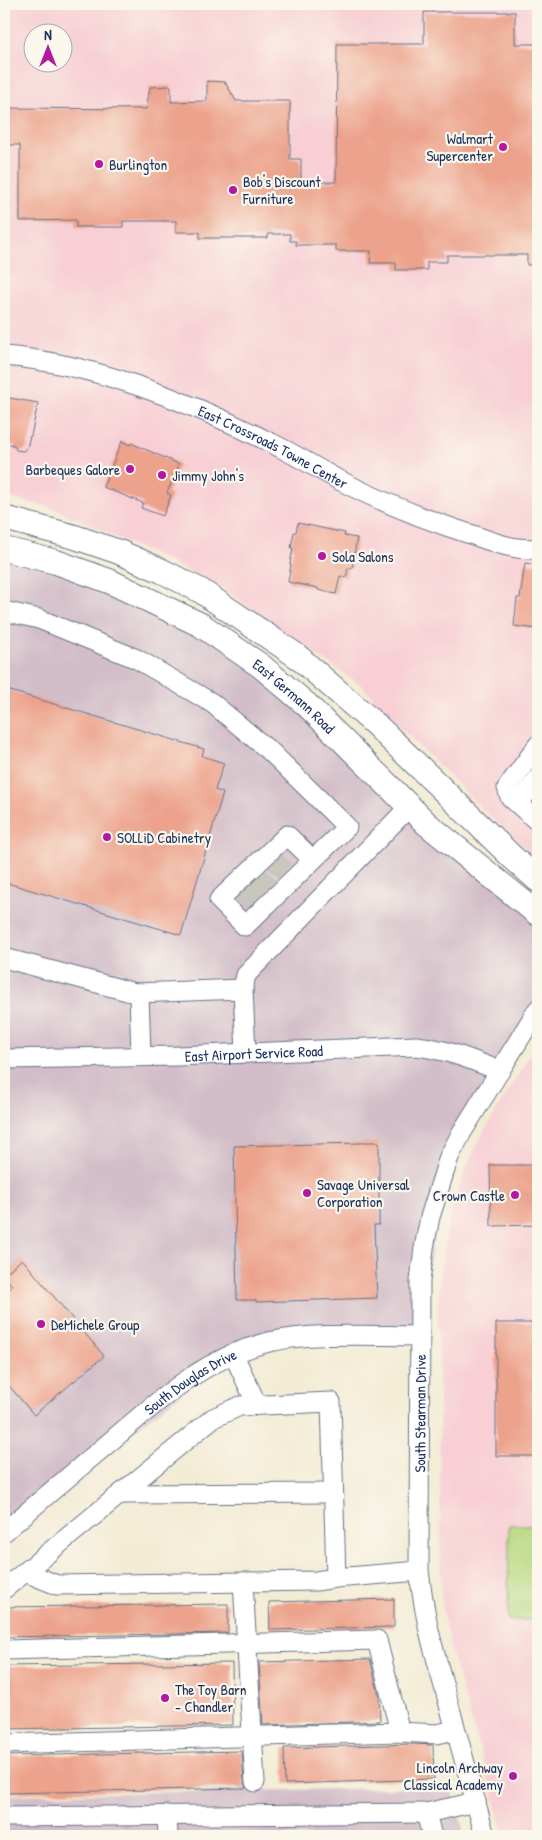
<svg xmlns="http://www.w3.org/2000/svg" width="542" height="1840" font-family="'Patrick Hand',sans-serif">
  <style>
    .built { fill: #f7cfd4; fill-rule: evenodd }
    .industrial { fill: #d2bdc8 }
    .green { fill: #b7d87f; stroke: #69846e }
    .building { fill: #eca28b }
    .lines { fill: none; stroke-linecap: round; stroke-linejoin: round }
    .minor-tunnel { stroke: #c8c6bd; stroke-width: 19; stroke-dasharray: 19 9; stroke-linecap: butt }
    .minor-casing { stroke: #677188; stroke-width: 21 }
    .major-casing { stroke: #677188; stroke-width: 26 }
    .minor { stroke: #fff; stroke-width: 19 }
    .major { stroke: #fff; stroke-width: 24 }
    .poi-dot { fill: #b5179e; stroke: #fbf7ec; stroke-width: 2 }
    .labels { text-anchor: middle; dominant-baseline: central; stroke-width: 4.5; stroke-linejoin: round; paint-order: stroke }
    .poi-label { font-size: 15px; fill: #1b2f5e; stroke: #fbf7ec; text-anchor: start }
    .street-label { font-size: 15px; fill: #1b2f5e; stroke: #fbf7ec }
  </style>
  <rect width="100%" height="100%" fill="#fbf7ec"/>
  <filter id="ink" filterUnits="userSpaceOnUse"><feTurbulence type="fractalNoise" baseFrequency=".02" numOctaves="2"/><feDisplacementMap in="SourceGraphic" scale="10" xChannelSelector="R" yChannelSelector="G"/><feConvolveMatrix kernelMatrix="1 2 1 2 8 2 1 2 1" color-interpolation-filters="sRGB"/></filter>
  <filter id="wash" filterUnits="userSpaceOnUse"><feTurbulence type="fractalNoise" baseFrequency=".0096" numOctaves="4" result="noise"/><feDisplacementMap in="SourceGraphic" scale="20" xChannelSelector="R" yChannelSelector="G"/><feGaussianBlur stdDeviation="1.12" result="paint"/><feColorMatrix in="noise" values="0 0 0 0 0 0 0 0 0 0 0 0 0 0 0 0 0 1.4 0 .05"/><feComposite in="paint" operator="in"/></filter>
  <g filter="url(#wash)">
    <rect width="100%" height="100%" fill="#f3ecd5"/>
    <!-- built -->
    <path class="built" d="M4,4h534v856l-58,-53 -74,-74 -45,-48 -74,-50 -62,-45 -53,-27 -119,-55 -49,-11zM32,32h30v30h-30z
      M538,1042v794h-33l-53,-181 -9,-41 -2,-24 -3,-291 4,-37 7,-42 11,-36 17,-41z"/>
    <!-- industrial -->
    <path class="industrial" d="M4,549l197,76 337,289v95l-98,176 -20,151 -112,1 -75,16 -229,179z
      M451,1787l14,49h-461v-41z"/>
    <!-- green -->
    <path class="green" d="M509,1525h29v95h-30z"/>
    <g id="blocks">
      <!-- building -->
      <path class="building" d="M424,12h91v32h23v221h-11v-10h-80v7h-20v8h-31v-7h-26l1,-12h-35v-6h-40v-4h-6v-7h-22v4h-68v-6h-24v-11h-53v6h-47v-7l-56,1v-76h-16v-37l142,1 4,-22 21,-1v16l36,-1v-20l18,1 11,19h54v58h11v23h35l1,-138h87z
        M4,397l34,6 -7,33h-1l-3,12 -4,3 -7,-1 -2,-5 -10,-2z
        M122,441l8,4 1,-2 48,21 -12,29 4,2 -8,21 -22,-8 2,-5 -40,-16z
        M298,523l47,10 -1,3 13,2 -5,30h-4l-2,10 -6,-2 -4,18 -18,-4v-2l-30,-6 3,-17 -1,-1 3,-16h-2l3,-16h2z
        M525,563l13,2v64l-24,-3 3,-28h3z
        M4,689l200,60 -2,7 22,7 -9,27 8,3 -42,142 -177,-53z
        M361,1142h18v83h-5l3,73 -121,4v-2h-19l-3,-154 127,-3z
        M490,1165h48v60l-47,1z
        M22,1259l82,97 -70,59 -30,-35v-87l8,-7 -8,-11z
        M496,1323h42v133h-42z
        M394,1599v28l-124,3 -1,-28z
        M228,1604v29l-224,4v-30z
        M370,1659l9,36 1,26 -117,4 -4,-63z
        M232,1663l1,62 -229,4v-63z
        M413,1744l20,1 1,34 -149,5 -1,-36z
        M242,1751l2,32 2,5 -242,5v-37z"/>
    </g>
  </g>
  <g filter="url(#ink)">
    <use href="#blocks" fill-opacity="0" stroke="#677188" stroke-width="1"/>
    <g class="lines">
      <!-- minor-tunnel -->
      <path class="minor-tunnel" d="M271,858l16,15
        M256,874l16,15
        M242,888l15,15"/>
      <!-- minor casing -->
      <g class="minor-casing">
        <g id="minor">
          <path id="s1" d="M4,356c88,7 187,46 265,86 24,11 47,26 70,38 44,23 90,41 137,56 11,4 24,9 36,11 8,2 18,2 26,2"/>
          <path d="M4,611l35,8 98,40 75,44 60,50 75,74 -102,99 -26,-26 68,-65 26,25"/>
          <path d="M538,745l-31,43 3,9 28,25"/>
          <path d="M522,807v-8l16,-21"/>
          <path d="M4,958l131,35 108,-4"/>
          <path d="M139,993l2,63"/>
          <path d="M246,1053l-3,-64 3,-14 164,-169"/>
          <path id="s2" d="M4,1059l174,-3 238,-10c30,3 56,14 84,25"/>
          <path d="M233,1353l24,52"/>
          <path d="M121,1494l211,-1"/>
          <path id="s3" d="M4,1532c35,-30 71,-61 107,-91 48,-41 94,-84 158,-99 46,-10 103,-6 151,-6"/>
          <path d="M336,1578l-20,3 -259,4 -32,-13 188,-154 27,-12 91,-4 5,176 83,-7"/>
          <path d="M243,1582l12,200"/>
          <path d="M4,1589l21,-17"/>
          <path d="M4,1650l373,-10 23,92"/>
          <path d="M4,1744l396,-12 37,2 18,-4"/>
          <path d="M167,1815l1,21"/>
          <path d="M4,1817l422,-4"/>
          <path d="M432,1836l-6,-23 50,-11"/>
          <path id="s4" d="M485,1836l-53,-193c-6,-24 -10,-47 -13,-72l1,-290 4,-33 6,-31 19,-60 13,-25 76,-123"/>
        </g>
      </g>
      <!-- major casing -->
      <g class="major-casing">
        <g id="major">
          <path d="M4,518l71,19 44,15 43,19 39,20 96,65 78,68 136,132 27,24"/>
          <path id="s5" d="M4,549l52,13 53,19 92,44 60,41 46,39 120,119 111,90"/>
        </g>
      </g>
      <!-- minor -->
      <use href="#minor" class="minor"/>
      <!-- major -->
      <use href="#major" class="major"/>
    </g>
  </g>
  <!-- markers -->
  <g class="poi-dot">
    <circle cx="503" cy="147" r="5"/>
    <circle cx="99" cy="164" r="5"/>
    <circle cx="233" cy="190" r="5"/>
    <circle cx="130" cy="469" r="5"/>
    <circle cx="162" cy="475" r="5"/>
    <circle cx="322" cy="556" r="5"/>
    <circle cx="107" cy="837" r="5"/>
    <circle cx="307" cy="1193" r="5"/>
    <circle cx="515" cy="1195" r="5"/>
    <circle cx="41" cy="1324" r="5"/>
    <circle cx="165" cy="1698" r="5"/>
    <circle cx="513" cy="1776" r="5"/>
  </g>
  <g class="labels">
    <!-- poi labels -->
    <g class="poi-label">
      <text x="493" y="138" text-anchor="end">Walmart<tspan x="493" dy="17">Supercenter</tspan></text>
      <text x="109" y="164">Burlington</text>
      <text x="243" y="181">Bob's Discount<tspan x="243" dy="17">Furniture</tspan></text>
      <text x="120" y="469" text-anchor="end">Barbeques Galore</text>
      <text x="172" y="475">Jimmy John's</text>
      <text x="332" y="556">Sola Salons</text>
      <text x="117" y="837">SOLLiD Cabinetry</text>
      <text x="317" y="1184">Savage Universal<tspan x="317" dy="17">Corporation</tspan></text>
      <text x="505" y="1195" text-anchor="end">Crown Castle</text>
      <text x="51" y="1324">DeMichele Group</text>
      <text x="175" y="1689">The Toy Barn<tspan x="175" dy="17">- Chandler</tspan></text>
      <text x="503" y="1767" text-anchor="end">Lincoln Archway<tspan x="503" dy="17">Classical Academy</tspan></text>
    </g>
    <!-- street labels -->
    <g class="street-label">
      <text stroke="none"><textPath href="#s1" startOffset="286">East Crossroads Towne Center</textPath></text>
      <text stroke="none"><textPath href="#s5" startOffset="329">East Germann Road</textPath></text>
      <text stroke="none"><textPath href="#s2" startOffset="250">East Airport Service Road</textPath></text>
      <text stroke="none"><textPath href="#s3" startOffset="240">South Douglas Drive</textPath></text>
      <text stroke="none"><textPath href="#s4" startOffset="431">South Stearman Drive</textPath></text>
    </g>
  </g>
  <!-- margin -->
  <rect width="542" height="1840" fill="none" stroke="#fbf7ec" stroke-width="20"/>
  <!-- north arrow -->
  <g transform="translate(48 48)"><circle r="24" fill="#fbf7ec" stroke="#a1a7b3"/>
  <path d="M0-4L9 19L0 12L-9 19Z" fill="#b5179e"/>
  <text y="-8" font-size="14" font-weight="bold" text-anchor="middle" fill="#1b2f5e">N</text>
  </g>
</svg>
